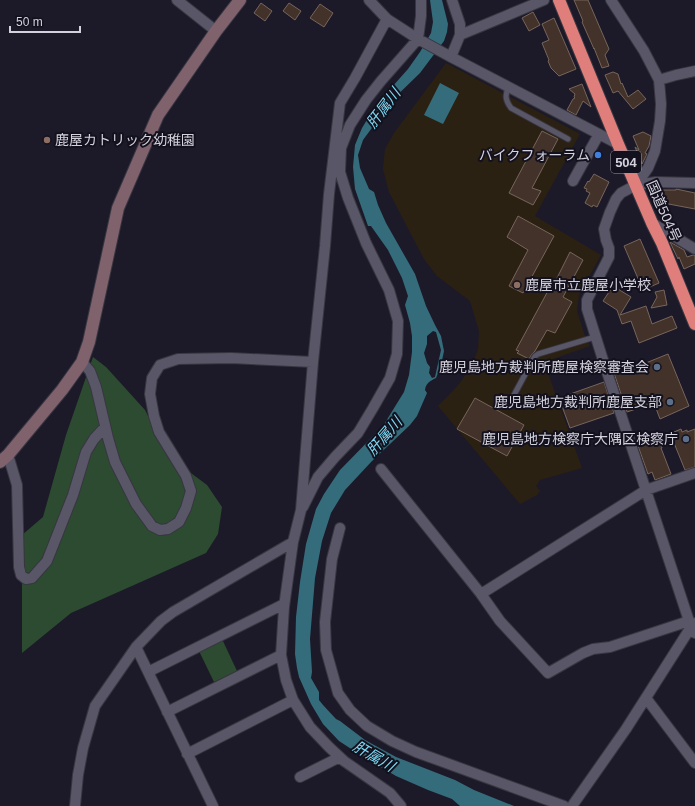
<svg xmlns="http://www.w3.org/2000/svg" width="695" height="806" font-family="Arial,'Noto Sans JP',sans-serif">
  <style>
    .education { fill: #2b2112 }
    .green { fill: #2d4b31 }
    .water { fill: #346c7b; fill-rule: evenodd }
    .building { fill: #423229; stroke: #77655c }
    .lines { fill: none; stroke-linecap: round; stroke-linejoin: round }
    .lane-casing { stroke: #383641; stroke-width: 7 }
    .street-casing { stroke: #383641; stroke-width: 12 }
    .secondary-casing { stroke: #383641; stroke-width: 14 }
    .highway-casing { stroke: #383641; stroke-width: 14 }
    .lane { stroke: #585667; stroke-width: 5 }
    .street { stroke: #585667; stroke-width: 10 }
    .secondary { stroke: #80626d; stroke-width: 12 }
    .highway { stroke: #df7e7b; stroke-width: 12 }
    .education-dot { fill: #8d6e63; stroke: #13111e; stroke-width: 1.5 }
    .shop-dot { fill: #3f7fe0; stroke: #13111e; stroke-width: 1.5 }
    .service-dot { fill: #5c6f8a; stroke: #13111e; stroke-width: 1.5 }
    .labels { text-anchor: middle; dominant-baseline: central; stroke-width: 4; stroke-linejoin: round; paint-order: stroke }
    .shield { fill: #13111e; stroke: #9998a3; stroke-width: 1 }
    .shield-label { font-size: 13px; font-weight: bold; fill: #d3d2dc }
    .poi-label { font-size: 14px; fill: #d3d2dc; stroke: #13111e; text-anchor: end }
    .street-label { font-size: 14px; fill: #d3d2dc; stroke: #13111e }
    .water-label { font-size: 15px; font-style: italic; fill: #7dd7f0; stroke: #13111e }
  </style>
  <rect width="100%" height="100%" fill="#1c1a28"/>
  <!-- education -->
  <path class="education" d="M446,63l134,71 -45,82 66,39 -22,40 -2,16 8,25 5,10 -46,16 38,106 -42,12 -4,6 4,5 -3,4 -17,9 -82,-98 12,-12 10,-11 11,-17 7,-16 1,-19 -9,-30 -33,-25 -13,-17 -35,-67 -6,-23 2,-20 9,-16z"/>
  <!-- green -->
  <path class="green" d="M93,357l13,10 39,43 23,46 39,29 15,22 -4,27 -12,19 -135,60 -49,40v-118l21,-18 23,-82z
    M222,639l15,32 -23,11 -15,-31z"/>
  <!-- water -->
  <path class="water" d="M430,0h12l6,24 -1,8 -3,9 -24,32 -37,36 -6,12 -14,19 -5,15 2,13 9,21 5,3 4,13 8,18 29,51 11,32 9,19 6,11 3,15 -3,14 -5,13c-6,3 -10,5 -11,12l2,3 -10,23 -7,9 -38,36 -27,29 -14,23 -9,28 -7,37 -5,61 2,33 -1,6 8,14v8l4,5 13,14 4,2 25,19 31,17 59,23 19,10 40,16h-54l-8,-7 -24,-9 -32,-14 -34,-20 -23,-15 -16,-17 -12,-20 -12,-27 -2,-9 -2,-14 1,-37 4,-35 6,-38 10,-35 8,-15 16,-24 43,-44 21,-34 5,-17 3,-23v-16l-2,-13 -5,-18 3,-9 -6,-18 -14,-28 -17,-24h-3l-13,-37 -2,-22 2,-22 7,-17 14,-23 32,-36 12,-17 11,-19 2,-11zM433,331l3,1 5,18 -6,27 -3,1 -3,-5 1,-6 -3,-4 -3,-10 3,-9v-8z
    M440,83l19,10 -16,31 -19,-9z"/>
  <!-- building -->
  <path class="building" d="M574,0h14l21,49 -4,6 4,11 -7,2 -8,-20v1l-12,-27 1,-1z
    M261,3l11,8 -7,10 -11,-8z
    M289,3l12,8 -6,9 -12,-9z
    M320,4l13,9 -9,14 -14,-9z
    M533,12l7,13 -11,6 -7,-13z
    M554,18l22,51 -17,7 -8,-8 -3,-7 1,-1 -7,-17 7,-3 -7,-16z
    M613,72l5,2 3,10 1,-1 6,14 10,-7 8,9 -13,10 -15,-18 -5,2 -8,-18z
    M582,84l9,23 -8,-6 -7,14 -9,-5 6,-11 2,-1 -1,-1 1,-3 -6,-5z
    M542,131l16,8 -26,49 9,3 -8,14 -24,-12z
    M643,132l8,4 -2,10 -4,7 2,1 -5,10 -7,-17 4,3 -6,-14z
    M594,174l15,8 -12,25 -4,-2 -1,2 -7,-4 5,-10 -4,-2 1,-2 -3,-1 4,-7 1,1z
    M676,189l19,4v16l-37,-7 -7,-12h25z
    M518,216l36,20 -31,57 -14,-7 19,-36 -21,-13z
    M640,239l19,44 -16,7 -19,-44z
    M670,242l14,8 3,7 6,-2h2v9l-11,5 -5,-12 -1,2z
    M570,252l13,8 -20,37 9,5 -17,31 -8,-3 -12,21 -3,3 -3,5 -12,-6 2,-2 -3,-1 33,-61 2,1z
    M613,286l18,11 -11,18 26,-9 6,18 20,-8 5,12 -38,15 -8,-22 -9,3 -5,-14 -14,-9z
    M664,290l3,15 -16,3 6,-11 -2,-5z
    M668,354l21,52 -29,13 -6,-16 -27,9 -14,-42 17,-5 1,4z
    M604,382l10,31 -44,15 -11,-30z
    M475,398l49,27 -17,31 -50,-27z
    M681,429l1,3 5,-2v2l8,-3v38l-10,3 -13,-32 4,-2 -2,-4z
    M658,437l4,11h-1l10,26 -16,6 -3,-8 -4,2 -11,-31 14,-5 1,2z"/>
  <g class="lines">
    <!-- lane casing -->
    <g class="lane-casing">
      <path id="lane" d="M509,87c-5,8 -3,14 2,21l57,31
        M508,406l27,-50 3,-2 57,-17"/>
    </g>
    <!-- street casing -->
    <g class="street-casing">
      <path id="street" d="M177,0l39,31
        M369,0l18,19 31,20 33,18 167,87
        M611,0l33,51 15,29 2,24 -1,17 -5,30 -7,17 -12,17
        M387,19l-32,59 -15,25 -11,91 -4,52 -12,116 -12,148 -8,32 -9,65 -3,48 5,25 7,20 17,27 19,20 15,14 46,32 11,13
        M460,35l84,-35
        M451,57l9,-22v-11l-8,-24
        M659,80l17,-5 19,-4
        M573,181l26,-47
        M695,183l-39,-1 -20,3 -15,8 -5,6 -6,13 -6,17 2,11 3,8v9l-22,43v9l16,51 88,267 4,6
        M652,223l43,26
        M82,362l8,9 6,16 12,51 7,24 21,42 16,22 8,4 8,-1 11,-7 7,-14 5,-17 -5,-15 -27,-44 -5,-16 -4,-22 2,-16 8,-13 18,-6 53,-1 82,4
        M8,455l9,30 2,82 2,8 5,4 6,-1 15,-17 26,-66 13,-43 8,-13 11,-12
        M381,469l100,125 19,27 48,52 35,-20 10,-4 17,-2 79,-26
        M303,507l15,-30 17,-20 23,-24 15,-25 17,-30 7,-24 1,-33 -9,-31 -23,-47 -18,-45 -8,-26 1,-24 9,-23 16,-25 15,-19 37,-42 3,-23v-16
        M340,528l-8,31 -7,63 1,28 12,43 12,17 17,16 25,15 24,11 148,54
        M481,594l165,-104 49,-17
        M136,647l77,159
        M148,672l136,-68
        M646,698l49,65
        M167,712l114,-57
        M187,754l106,-54
        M300,777l40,-20
        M75,806l3,-31 5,-27 12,-42 41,-59 25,-26 12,-9 120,-70
        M572,806l54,-77 65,-102 4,-4"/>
    </g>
    <!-- secondary casing -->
    <g class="secondary-casing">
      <path id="secondary" d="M0,462l8,-7 54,-65 20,-28 7,-20 29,-134 40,-93 58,-84 24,-31"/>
    </g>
    <!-- highway casing -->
    <g class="highway-casing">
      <path id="highway" d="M559,0l59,144 34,79 10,20 33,81"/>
    </g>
    <!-- lane -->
    <use href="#lane" class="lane"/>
    <!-- street -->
    <use href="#street" class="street"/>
    <!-- secondary -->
    <use href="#secondary" class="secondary"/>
    <!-- highway -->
    <use href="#highway" class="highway"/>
  </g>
  <!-- markers -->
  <g class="education-dot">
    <circle cx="47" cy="140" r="4"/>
    <circle cx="517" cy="285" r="4"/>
  </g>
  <circle class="shop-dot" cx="598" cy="155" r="4"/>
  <g class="service-dot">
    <circle cx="657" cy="367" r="4"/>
    <circle cx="670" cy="402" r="4"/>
    <circle cx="686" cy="439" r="4"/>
  </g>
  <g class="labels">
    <!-- shield labels -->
    <rect class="shield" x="611" y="151" width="30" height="22" rx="3"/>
    <g class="shield-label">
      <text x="626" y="162">504</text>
    </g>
    <!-- poi labels -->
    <g class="poi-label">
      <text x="55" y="140" text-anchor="start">鹿屋カトリック幼稚園</text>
      <text x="590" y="155">バイクフォーラム</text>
      <text x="525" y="285" text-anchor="start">鹿屋市立鹿屋小学校</text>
      <text x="649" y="367">鹿児島地方裁判所鹿屋検察審査会</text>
      <text x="662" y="402">鹿児島地方裁判所鹿屋支部</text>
      <text x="678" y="439">鹿児島地方検察庁大隅区検察庁</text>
    </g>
    <!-- street labels -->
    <g class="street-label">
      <text transform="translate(664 211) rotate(66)">国道504号</text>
    </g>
    <!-- water labels -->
    <g class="water-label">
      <text transform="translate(383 108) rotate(-53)">肝属川</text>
      <text transform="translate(384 436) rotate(-49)">肝属川</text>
      <text transform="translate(374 756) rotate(30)">肝属川</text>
    </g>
  </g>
  <!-- scale -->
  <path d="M10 26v6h70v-6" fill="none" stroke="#d3d2dc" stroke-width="2"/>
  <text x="16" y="26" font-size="12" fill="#d3d2dc" stroke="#13111e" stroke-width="3" paint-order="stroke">50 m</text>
</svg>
